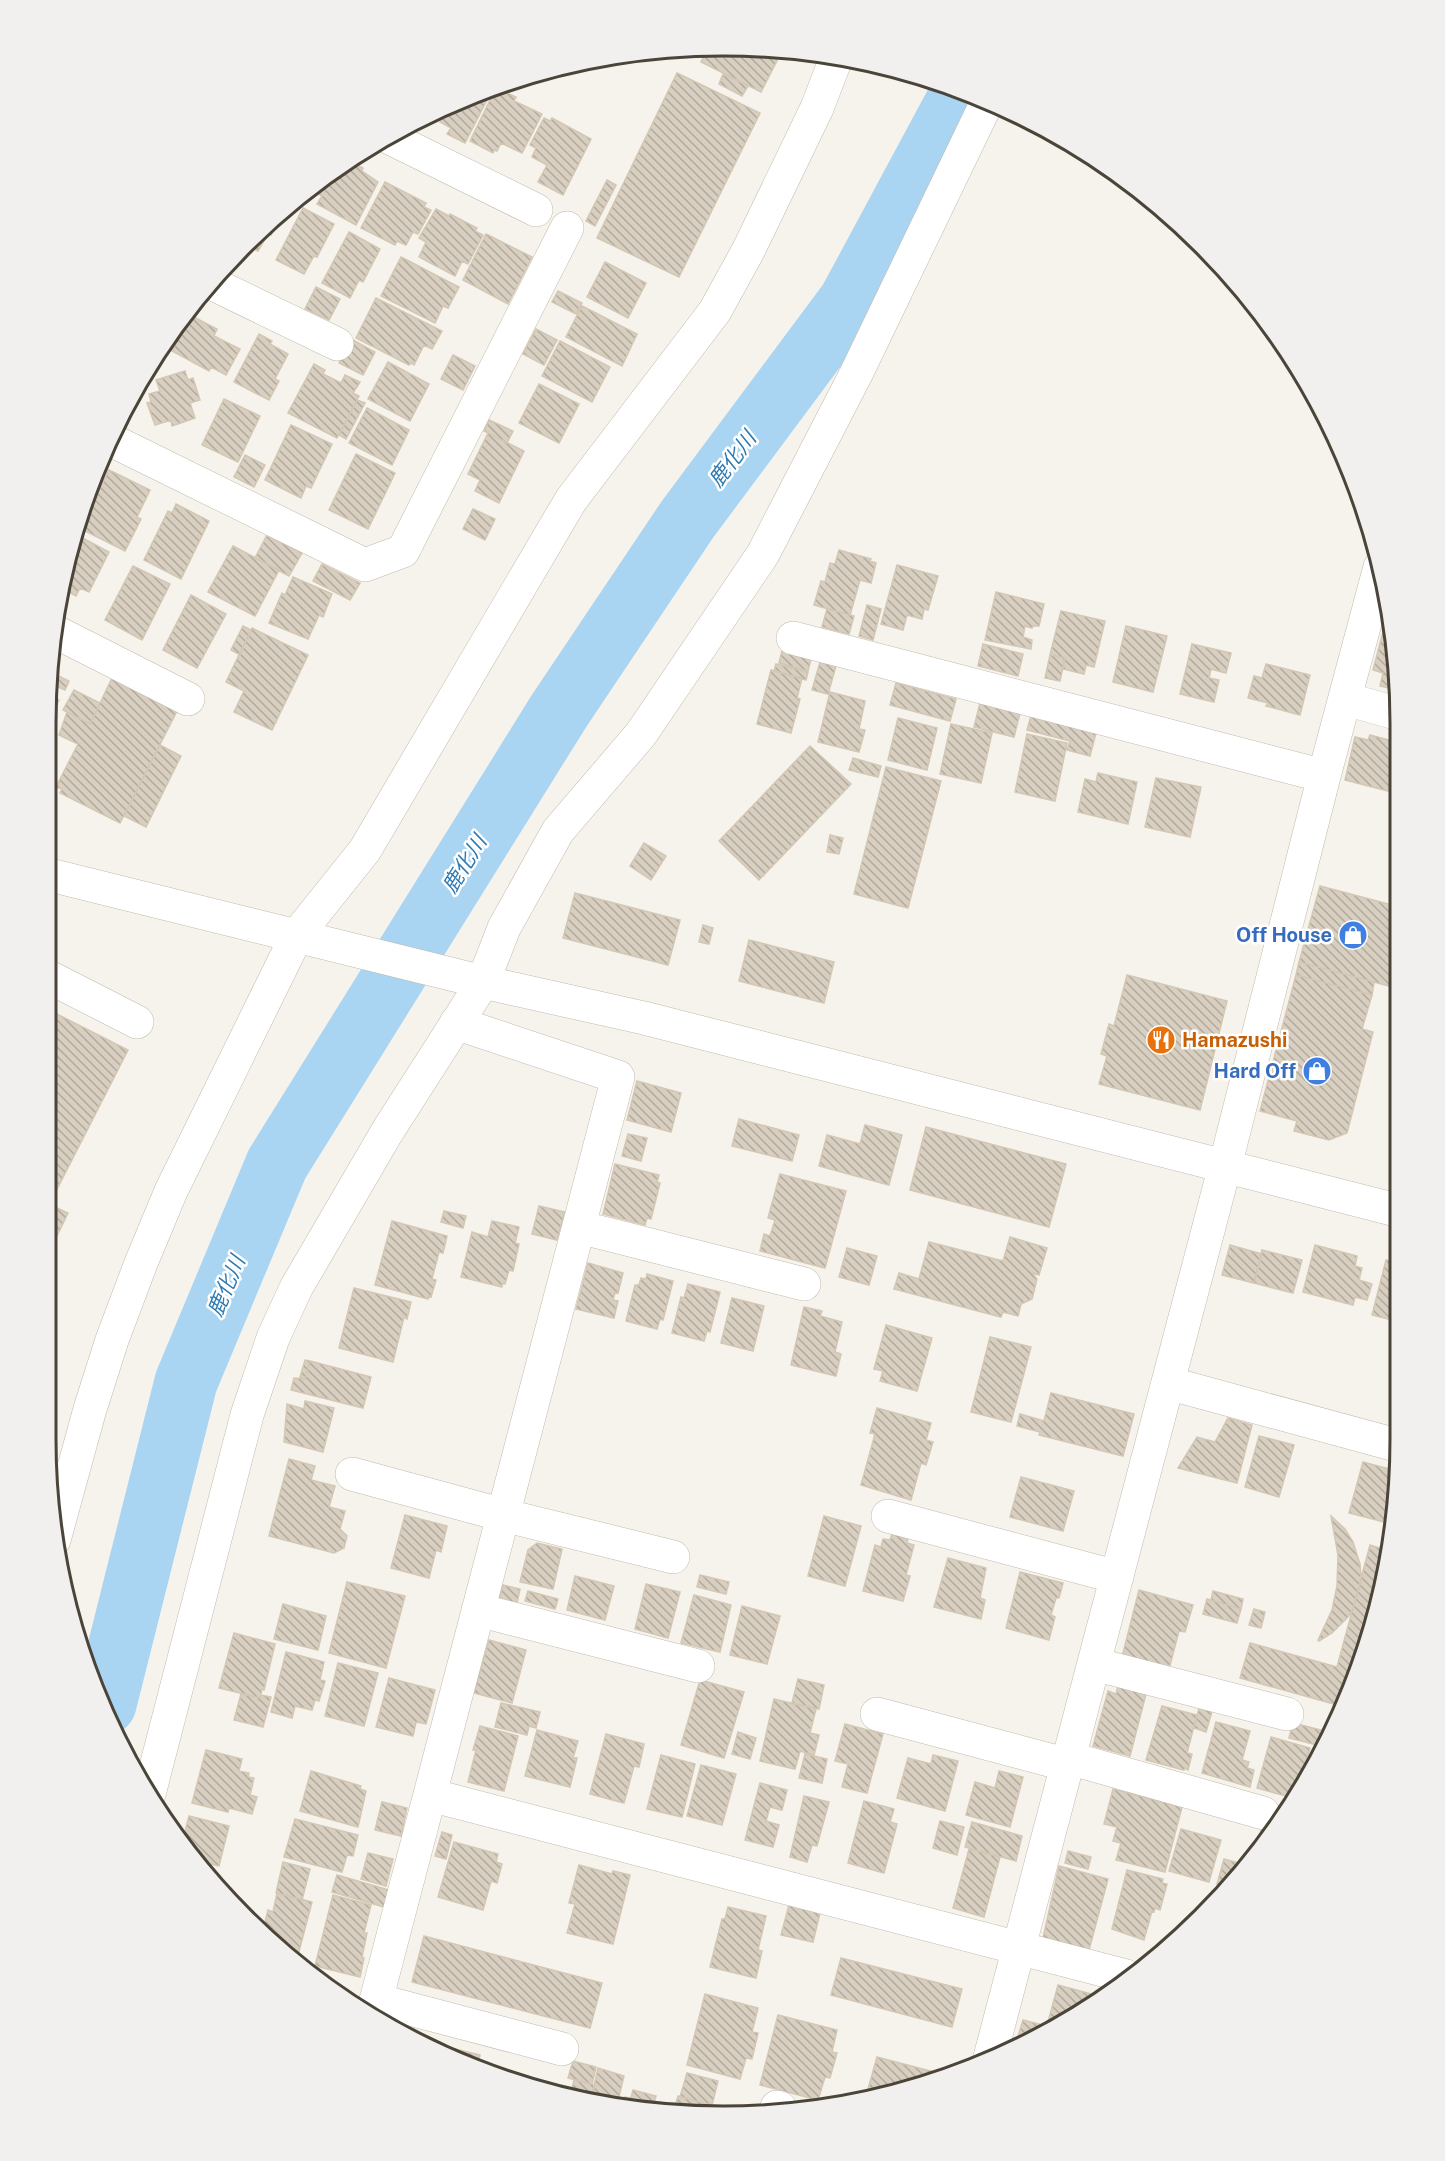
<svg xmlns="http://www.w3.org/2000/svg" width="1445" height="2161" font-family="'Public Sans','Noto Sans JP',sans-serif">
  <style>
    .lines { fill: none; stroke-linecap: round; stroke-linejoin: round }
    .river { stroke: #a9d4f2; stroke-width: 63 }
    .building { fill: url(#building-back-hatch); stroke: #d3c7b4; stroke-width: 1.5 }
    .minor-casing { stroke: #c2bbae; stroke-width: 34 }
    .tertiary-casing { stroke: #c2bbae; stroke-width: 34 }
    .minor { stroke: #fff; stroke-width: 33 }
    .tertiary { stroke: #fff; stroke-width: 33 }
    .labels { text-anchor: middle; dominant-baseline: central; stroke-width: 5; stroke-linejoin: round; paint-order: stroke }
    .shop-label { font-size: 20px; font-weight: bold; fill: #366cbe; stroke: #fff; text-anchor: end }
    .food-label { font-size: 20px; font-weight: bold; fill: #c56008; stroke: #fff; text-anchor: start }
    .water-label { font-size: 21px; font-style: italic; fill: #2e7ab2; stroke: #fff }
    .rim { fill: none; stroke: #4b4439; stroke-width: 3 }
  </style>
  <defs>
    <pattern id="building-back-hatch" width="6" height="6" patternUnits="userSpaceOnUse" patternTransform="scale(1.5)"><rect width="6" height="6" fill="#d8cfc1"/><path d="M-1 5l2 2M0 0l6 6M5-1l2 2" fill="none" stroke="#b1aa9e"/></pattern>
  </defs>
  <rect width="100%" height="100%" fill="#f6f3ec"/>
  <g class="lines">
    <!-- river -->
    <path class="river" d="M105,1704l81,-322 91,-218 282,-453 128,-191 163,-219 113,-210"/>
  </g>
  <!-- building -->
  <path class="building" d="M722,45l60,6 -21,41 -60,-30 6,-12 -6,-3z
    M677,73l83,40 -81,164 -82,-39z
    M723,74l25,12 -6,10 -23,-12z
    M491,88l-2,3 2,1 -26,51 -18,-9 4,-6 -11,-6 4,-7 -8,-4 27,-14z
    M503,91l13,6 -2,4 28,13 -20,39 -21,-10 -4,8 -3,-1 -1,3 -23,-12 24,-49 6,3z
    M544,118l6,3 2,-3 39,21 -28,56 -25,-13 9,-17 -15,-8 4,-9 -6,-3z
    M346,159l17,9 -1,3 16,11 -22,43 -39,-21 5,-8 -5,-3 8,-17z
    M607,180l9,5 -21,41 -9,-5z
    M319,182l-10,19 -9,-4z
    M385,182l41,21 -2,4 7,3 -13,24 -5,-2 -7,13 -9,-4 -2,4 -34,-17z
    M303,208l31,16 -17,33 -3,-1 -10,18 -28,-14z
    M436,209l13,7 1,-2 27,14 -2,3 8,4 -15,29 -6,-3 -7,15 -36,-19 7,-15 -7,-4z
    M285,210l-14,25 -3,-1 -10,17 -15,-7z
    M349,232l31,17 -17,33 -4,-2 -9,18 -28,-15z
    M486,234l46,23 -24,47 -45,-24z
    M401,257l58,30 -11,21 -5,-2 -8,17 -54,-27z
    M605,262l41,21 -18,35 -41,-21z
    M316,287l24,12 -11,21 -24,-11z
    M558,291l24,12 -6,11 -24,-12z
    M376,298l66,33 -10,18 -8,-4 -10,20 -3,-2 -2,2 -53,-27z
    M582,306l55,28 -15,32 -56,-29z
    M190,315l27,14 -3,7 26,13 -14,26 -15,-8 -2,4 -37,-20z
    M536,329l21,11 -13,25 -21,-11z
    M259,334l13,7 -2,3 18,10 -13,25 4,2 -10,19 -35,-18z
    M351,339l24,13 -12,23 -24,-12z
    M560,341l50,26 -18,35 -50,-26z
    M453,355l22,11 -12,24 -22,-11z
    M388,362l41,22 -19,37 -42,-22z
    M314,364l11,6 -2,4 18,9 4,-8 15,7 -7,11 6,3 -22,42 -49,-25z
    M185,371l3,9 5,-2 7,22 -10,3 5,15 -23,8 -1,-6 -16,5 -8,-22 4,-1 -2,-8 11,-3 -4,-11z
    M539,384l40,20 -20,39 -40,-20z
    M224,399l36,17 -22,46 -36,-17z
    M357,400l8,3 -19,36 -7,-4z
    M367,408l42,22 -17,35 -43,-22z
    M489,420l24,11 -6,12 -23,-12z
    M291,425l41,19 -21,44 -5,-2 -5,12 -36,-18z
    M488,433l36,18 -25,52 -24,-12 5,-11 -12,-6z
    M356,454l39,19 -27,56 -39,-19z
    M245,455l20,10 -11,22 -20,-10z
    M109,470l41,20 -13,27 4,2 -16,32 -46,-23z
    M176,504l33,17 -28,58 -37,-19 24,-49 4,2z
    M473,509l22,10 -10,21 -22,-11z
    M77,535l32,17 -20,40 -9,-4 -4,8 -17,-9z
    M267,535l35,18 -13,23 -34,-18z
    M233,546l46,24 -24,46 -47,-24z
    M839,550l32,9 -1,2 6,2 -5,20 -11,-3 -10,35 -36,-10 7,-24 4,1 5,-19 5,1z
    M322,564l38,19 -10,17 -37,-19z
    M897,565l41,11 -10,34 -4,-1 -2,10 -15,-4 -4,15 -22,-6z
    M133,566l37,18 -28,56 -37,-20z
    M293,577l39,17 -9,23 -4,-2 -11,24 -39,-16 13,-30 3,2z
    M996,592l48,12 -5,22h-6l-1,2 -7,-2 -2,11 9,3 -1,9 -46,-9z
    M191,595l35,19 -29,54 -34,-18z
    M867,605l14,4 -8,31 -14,-4z
    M827,609l27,7 -5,18 -27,-7z
    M1061,611l44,10 -11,46 -8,-2 -2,9 -21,-5 2,-11 -15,-3z
    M243,626l8,4 -11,25 -9,-5z
    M1126,626l41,10 -14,56 -40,-10z
    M252,628l56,27 -36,75 -38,-18 10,-21 -18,-9z
    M1384,628l7,2 6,60 -17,-4 3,-13 -10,-3z
    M983,644l40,10 -5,22 -40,-10z
    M1192,644l39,9 -5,20 -15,-4 -2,9 10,2 -5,22 -34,-8z
    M782,651l29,8 -3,12 -29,-8z
    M1050,655l15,3 -5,23 -15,-3z
    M820,662l16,4 -8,28 -16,-4z
    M776,664l32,8 -2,8 -32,-9z
    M1266,664l44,11 -10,40 -34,-9 2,-3 -20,-5 6,-22 8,2z
    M771,670l31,8 -5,20 3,1 -9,34 -34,-9z
    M50,672l19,9 -4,9 -16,-7z
    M112,678l65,33 -57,112 -60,-30 2,-4 -6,-2 22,-43 -19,-9 8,-23 23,12z
    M896,683l60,16 -6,22 -60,-16z
    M74,690l26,13 -10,21 -27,-14z
    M830,692l35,9 -6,28 6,1 -6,22 -41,-10z
    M48,694l11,6 -5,10 -7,-4z
    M980,703l40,10 -6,24 -40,-10z
    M1031,716l65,17 -6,23 -23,-6 3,-9 -43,-11z
    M898,718l39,10 -10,42 -39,-10z
    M951,724l41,9 -11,50 -41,-9z
    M1027,734l40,9 -12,58 -40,-9z
    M1370,735l30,8 -12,48 -43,-11 10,-43 13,3z
    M160,745l21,11 -35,71 -22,-11z
    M810,746l41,38 -92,96 -40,-39z
    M853,758l28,8 -3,11 -29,-7z
    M886,767l55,14 -33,127 -54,-14z
    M1098,773l39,9 -9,42 -50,-12 7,-33 11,3z
    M1156,778l45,9 -11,50 -45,-10z
    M830,835l13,3 -4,16 -12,-2z
    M644,843l22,13 -15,24 -21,-14z
    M1320,886l80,21v82l-101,-27z
    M575,893l105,27 -12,45 -105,-27z
    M703,925l10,3 -4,16 -10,-2z
    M749,940l85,22 -10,41 -85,-22z
    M1299,962l75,20 -2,13 -76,-20z
    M1127,975l100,26 -27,109 -101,-26 8,-28 -6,-2 8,-30 5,2z
    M1296,975l76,20 -10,34 11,3 -26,101 -18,7 -35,-9 3,-10 -37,-10z
    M47,1009l81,41 -75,147 -5,-2z
    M637,1081l44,12 -10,39 -44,-12z
    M739,1119l60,16 -7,26 -60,-15z
    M865,1125l37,10 -13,50 -70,-19 8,-31 33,9z
    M926,1127l140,37 -17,63 -139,-37z
    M628,1134l19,4 -6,23 -19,-5z
    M615,1164l44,11 -2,7 3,1 -9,36 -4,-1 -2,7 -42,-11z
    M780,1174l66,17 -21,77 -65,-17 4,-17 6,2 5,-16 -7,-2z
    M539,1206l26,6 -8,28 -25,-6z
    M57,1208l11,5 -13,27 -6,-4v-11z
    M444,1211l22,5 -3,12 -22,-6z
    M392,1221l55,15 -4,17 -4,-1 -7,27 4,1 -5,17 -3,-1v3l-53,-14z
    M492,1221l27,6 -4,16 4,1 -6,27 -4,-1 -4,14h-3v3l-41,-10 11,-45 16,5z
    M1010,1237l37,11 -8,27 -7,-2 5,6 -5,20 -11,5 -3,12 -15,-4 -2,5 -107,-28 5,-16 20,6 10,-37 74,19z
    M1230,1245l32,9 -8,29 -32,-8z
    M1315,1245l42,11 -2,10 7,2 -3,12 13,4 -5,16 -12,-3 -2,8 -50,-13z
    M847,1248l30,8 -8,29 -30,-8z
    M1262,1250l40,10 -9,33 -39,-10z
    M1386,1260l14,3v59l-28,-7z
    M588,1263l35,10 -5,20 -3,-1 -2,8 5,1 -4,17 -38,-9z
    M647,1274l26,7 -10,39 -3,-1 -3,10 -31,-8 9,-36h4l2,-7 5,1z
    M688,1284l32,8 -10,40 -3,-1 -3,10 -32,-8 9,-36 3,1z
    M354,1288l57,14 -4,17 -3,-2 -11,45 -54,-14z
    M732,1298l32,8 -11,45 -32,-8z
    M804,1307l18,4 -2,5 22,6 -7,30 6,2 -5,22 -45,-11z
    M886,1325l46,13 -15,53 -37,-10 3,-10 -9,-2z
    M990,1337l41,10 -20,75 -40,-10z
    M305,1360l5,1 -5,18 -5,-2z
    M310,1361l61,16 -8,31 -72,-18 3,-12 11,1z
    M1051,1393l83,21 -11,42 -84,-21 1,-3 -23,-6 3,-12 24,7z
    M305,1401l29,7 -11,44 -39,-10 3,-38 17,5z
    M877,1408l54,15 -5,17 7,2 -7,23 -5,-2 -10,37 -50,-15 14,-51 -5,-1z
    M1228,1418l24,7 -15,58 -59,-15 19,-31 18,5z
    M1259,1436l35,9 -15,52 -34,-10z
    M289,1459l26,7 -4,14 24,6 -6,21 16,4 -5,18 7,7 -3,12 -10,5 -65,-17z
    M1363,1462l34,9 -5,53 -43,-11z
    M1021,1477l53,14 -11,40 -53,-14z
    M405,1515l42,11 -6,26 -5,-2 -7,28 -38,-10z
    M824,1516l37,10 -16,60 -37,-10z
    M1331,1516l14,13 8,13 7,22 1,17 -8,28 -5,8 -16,16 -13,8 -1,-1 14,-30 5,-24 1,-31z
    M892,1534l16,4 -1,5 7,2 -8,30 4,1 -7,25 -40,-10 12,-46 6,2 2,-8 7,1z
    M537,1543l25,6 -9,40 -33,-7 8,-32z
    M1370,1545l19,6 -1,13 -47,142 -101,-28 10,-35 87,24z
    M948,1558l38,10 -6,30 5,2 -4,19 -47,-12z
    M1020,1572l43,11 -4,15h-3l-5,17 4,2 -6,23 -43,-12z
    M700,1575l29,7 -3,12 -29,-7z
    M575,1576l39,10 -9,34 -38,-10z
    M347,1582l58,14 -19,72 -57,-15z
    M646,1584l34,8 -12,46 -33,-9z
    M503,1585l17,4 -3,14 -18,-4z
    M1139,1590l54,15 -8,27 -6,-1 -10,38 -47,-12z
    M528,1591l30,8 -3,10 -30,-8z
    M1213,1591l30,8 -2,10 -30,-9z
    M694,1595l37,10 -11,47 -39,-9z
    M1207,1599l34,10 -4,14 -34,-9z
    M283,1604l43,12 -8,34 -44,-11z
    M742,1606l38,10 -13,48 -37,-9z
    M1254,1609l11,3 -4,16 -12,-3z
    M234,1633l41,11 -11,46 -2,-1 -2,9 -41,-10z
    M489,1640l37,10 -14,53 -38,-10z
    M286,1652l38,10 -4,18 5,1 -6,20 -4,-1 -3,10 -17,-4 -3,12 -21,-6z
    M338,1663l40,10 -14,53 -39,-10z
    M389,1678l46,12 -9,34 -10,-2 -3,14 -37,-9z
    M798,1679l26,6 -5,24 -27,-6z
    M700,1680l44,12 -20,66 -43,-13z
    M1118,1686l28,8 -16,62 -37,-10 15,-55 8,3z
    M241,1694l19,4 1,-3 10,2 -8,30 -29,-7z
    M774,1699l42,10 -6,24 9,2 -5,20 -14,-4 -5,18 -35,-8z
    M501,1703l39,9 -4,16 -7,-2 -2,9 -32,-8z
    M1200,1704l13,4 -7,24 -12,-4z
    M1162,1706l35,9 -10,38 5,1 -4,16 -3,-2 -1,2 -38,-10z
    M1216,1722l34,9 -8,29 7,2 -2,6 7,2 -4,17 -48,-14z
    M1293,1723l32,8 -4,15 -32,-8z
    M845,1724l38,10 -16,59 -25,-6 6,-23 -13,-3z
    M480,1726l38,10 -14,55 -36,-9 8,-32h-3z
    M537,1730l41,11 -5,17h4l-7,29 -45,-11z
    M738,1732l18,6 -6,21 -18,-5z
    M606,1734l38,10 -5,23 -5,-1 -10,37 -34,-9z
    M1271,1737l39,11 -11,41 -6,9 -36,-10z
    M206,1750l36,9 -3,12 10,2 -1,4 6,1 -4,17 7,2 -5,17 -23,-6 -1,4 -36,-9z
    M805,1754l22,5 -5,24 -23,-5z
    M661,1755l34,9 -13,53 -35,-8z
    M933,1755l25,6 -13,50 -48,-13 11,-40 23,6z
    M701,1765l35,9 -14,51 -35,-9z
    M311,1771l50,15 -1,3 6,2 -8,36 -58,-16z
    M999,1771l24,6 -13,50 -44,-12 9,-33 20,6z
    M760,1783l27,7 -5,20 -12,-3 -4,14 13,4 -6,22 -28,-7z
    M1113,1789l69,18 -17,65 -49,-12 5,-17 -8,-2 4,-14 -13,-3z
    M804,1796l25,6 -12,44 -5,-1 -5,17 -17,-5z
    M864,1801l30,8 -4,13 7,2 -13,49 -36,-10z
    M382,1802l25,6 -6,28 -26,-6z
    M1267,1805l19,5 -15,23 -10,-2z
    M189,1816l40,10 -10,40 -23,-6 -14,-17z
    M295,1819l63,16 -5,21 -6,-1 -5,17 -58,-15z
    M940,1821l24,6 -7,28 -24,-7z
    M972,1822l50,14 -6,25 -51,-14z
    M1181,1829l40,11 -12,42 -40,-11z
    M442,1832l10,3 -6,24 -11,-3z
    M454,1842l44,12 -2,8 6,2 -5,19 -6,-2 -8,29 -45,-13z
    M969,1849l31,8 -16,60 -31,-9z
    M1068,1851l23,6 -3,12 -23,-6z
    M368,1853l25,6 -7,27 -25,-7z
    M1244,1854l11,3 -27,30 -11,-3 7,-25 18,5z
    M283,1862l27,7 -8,31 -26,-7z
    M579,1865l33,9 1,-3 17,4 -17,69 -46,-11 8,-29 -6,-1z
    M1059,1866l49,13 -19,71 -46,-12z
    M1127,1870l36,9 -1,4 5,1 -7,26 -5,-2 -1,4 -2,-1 -8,29 -32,-11z
    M337,1875l52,15 -5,17 -52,-15z
    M277,1893l35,9 -15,57 -9,-2 -26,-23 6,-24 5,2z
    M333,1895l38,10 -7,28h3l-5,24 2,1 -4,19 -45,-11z
    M789,1905l31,8 -7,29 -32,-7z
    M728,1907l38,9 -8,34 4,1 -6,27 -46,-11 12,-48h3z
    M424,1936l178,47 -12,45 -178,-46z
    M841,1958l121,31 -10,38 -121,-32z
    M1058,1985l41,11 -38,29 -16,8z
    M705,1994l53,14 -6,24 6,1 -6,26 -6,-1 -6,21 -53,-14z
    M778,2015l59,15 -5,22 5,1 -7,25 -5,-1 -7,23 -58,-15z
    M1023,2020l20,5 -3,11 -18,9 -6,-2z
    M447,2047l33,8 -3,14 -13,-4 -19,-11z
    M877,2057l69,18 -81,25z
    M573,2061l23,6 -4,17 -24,-6z
    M598,2068l26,8 -6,25 -26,-6z
    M687,2073l31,8 -6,24 -32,-8z
    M524,2076l18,5 -2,6 11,3 -1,3 -46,-15 18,5z
    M574,2080l21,5 -3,10 9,2 -1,5 -30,-5z
    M633,2090l23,6 -4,14 -29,-5 2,-8 6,1z
    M678,2096l44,12 -1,4 -48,2z"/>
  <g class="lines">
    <!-- minor casing -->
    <g class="minor-casing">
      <path id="minor" d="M388,137l148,73
        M209,282l128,62
        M109,439l256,126 38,-14 164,-323
        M54,631l134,68
        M793,638l531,138
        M1346,699l53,15
        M47,976l90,46
        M579,1227l225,57
        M1168,1383l228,62
        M352,1474l151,41 170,42
        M888,1516l229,61
        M54,1540l36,-131 22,-69 29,-77 30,-72 126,-256 68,-85 206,-350 144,-189 34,-62 68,-141 20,-52
        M478,1610l220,56
        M1094,1664l193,50
        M877,1714l191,51
        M1069,1758l194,55
        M149,1794l98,-379 26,-77 23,-50 91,-156 96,-150 21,-54 54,-97 83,-97 122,-180 93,-180 132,-274
        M430,1795l696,181
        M376,2000l186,49
        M373,2012l245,-935 -162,-54
        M989,2061l236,-895 99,-390 56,-209
        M777,2107l3,1"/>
    </g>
    <!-- tertiary casing -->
    <g class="tertiary-casing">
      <path id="tertiary" d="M46,874l437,108 161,36 756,193"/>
    </g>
    <!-- minor -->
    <use href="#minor" class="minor"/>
    <!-- tertiary -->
    <use href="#tertiary" class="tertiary"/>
  </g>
  <!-- icons -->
  <defs>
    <g id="shop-disc" transform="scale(1.5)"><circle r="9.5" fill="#3f7fe0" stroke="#fff"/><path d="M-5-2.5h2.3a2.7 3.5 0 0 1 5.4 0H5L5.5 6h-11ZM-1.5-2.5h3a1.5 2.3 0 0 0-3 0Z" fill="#fff"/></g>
    <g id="restaurant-disc" transform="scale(1.5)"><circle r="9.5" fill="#e8710a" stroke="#fff"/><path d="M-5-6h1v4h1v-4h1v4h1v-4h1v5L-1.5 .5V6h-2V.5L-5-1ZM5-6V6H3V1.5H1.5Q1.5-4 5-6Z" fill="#fff"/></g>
  </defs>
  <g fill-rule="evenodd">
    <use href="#shop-disc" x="1353" y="935"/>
    <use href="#restaurant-disc" x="1161" y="1040"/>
    <use href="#shop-disc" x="1317" y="1071"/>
  </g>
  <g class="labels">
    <!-- shop labels -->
    <g class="shop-label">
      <text x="1332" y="935">Off House</text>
      <text x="1296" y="1071">Hard Off</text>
    </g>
    <!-- food labels -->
    <g class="food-label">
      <text x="1182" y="1040">Hamazushi</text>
    </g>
    <!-- water labels -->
    <g class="water-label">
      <text transform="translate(732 459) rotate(-53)">鹿化川</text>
      <text transform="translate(464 864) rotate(-58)">鹿化川</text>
      <text transform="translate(226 1286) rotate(-67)">鹿化川</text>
    </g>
  </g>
  <!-- crop -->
  <path d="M0 0H1445V2161H0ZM723 56H723A667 667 0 0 1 1390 723V1439A667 667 0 0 1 723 2106H723A667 667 0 0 1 56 1439V723A667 667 0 0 1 723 56Z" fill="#f1f0ef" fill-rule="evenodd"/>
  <path class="rim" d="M723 56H723A667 667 0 0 1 1390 723V1439A667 667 0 0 1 723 2106H723A667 667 0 0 1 56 1439V723A667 667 0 0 1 723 56Z"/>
</svg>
